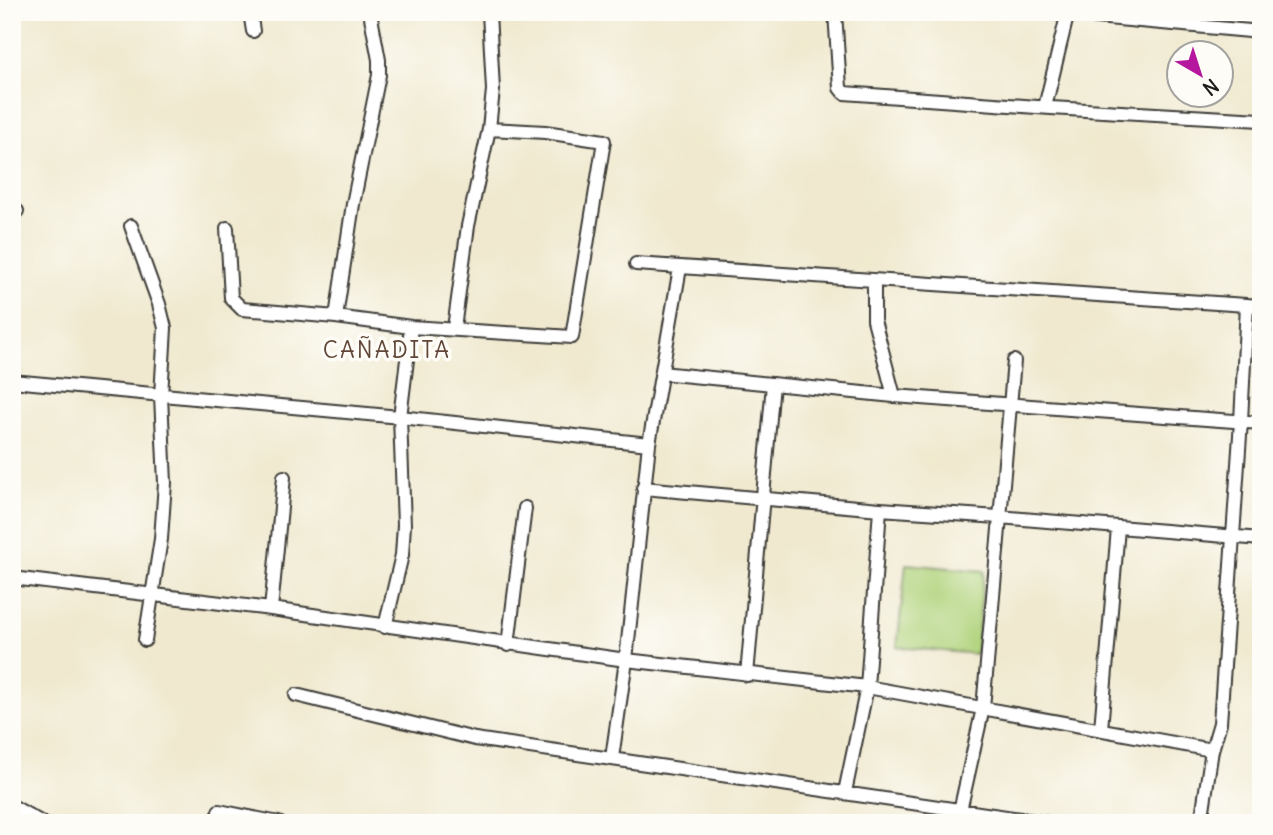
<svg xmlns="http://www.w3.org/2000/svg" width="1273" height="835" font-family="Delius,sans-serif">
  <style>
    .green { fill: #b0d37c; stroke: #66784c; stroke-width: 2 }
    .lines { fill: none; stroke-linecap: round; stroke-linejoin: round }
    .minor-casing { stroke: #3c3b37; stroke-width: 16 }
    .minor { stroke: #fff; stroke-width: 12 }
    .labels { text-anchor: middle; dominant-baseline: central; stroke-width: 7; stroke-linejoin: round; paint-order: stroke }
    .neighbourhood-label { font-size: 23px; letter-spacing: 2px; fill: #624738; stroke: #fdfcf7 }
  </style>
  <rect width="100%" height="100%" fill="#fdfcf7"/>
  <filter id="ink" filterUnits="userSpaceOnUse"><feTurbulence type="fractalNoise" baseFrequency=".0143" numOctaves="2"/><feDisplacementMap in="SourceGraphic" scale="14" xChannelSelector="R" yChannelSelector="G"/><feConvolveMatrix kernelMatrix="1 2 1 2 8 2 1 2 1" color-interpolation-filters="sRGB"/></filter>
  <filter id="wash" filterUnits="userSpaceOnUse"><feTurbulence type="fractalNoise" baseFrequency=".00686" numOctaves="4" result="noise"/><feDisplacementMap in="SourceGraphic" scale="28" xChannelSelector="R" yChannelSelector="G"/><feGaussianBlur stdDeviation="1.57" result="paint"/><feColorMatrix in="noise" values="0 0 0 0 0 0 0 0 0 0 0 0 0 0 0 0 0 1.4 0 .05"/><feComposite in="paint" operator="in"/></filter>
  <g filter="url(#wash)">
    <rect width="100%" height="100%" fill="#f0e9cf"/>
    <!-- green -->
    <path class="green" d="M906,564l78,7 -8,83 -79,-7z"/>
  </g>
  <g filter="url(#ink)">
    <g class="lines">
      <!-- minor casing -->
      <g class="minor-casing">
        <path id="minor" d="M250,12l3,19
          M835,12l5,76 4,5 207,15 210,12
          M1041,12l220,20
          M1045,107l23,-95
          M12,210l5,1
          M131,226l28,78 6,24 -4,68 4,87 -4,56 -16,101
          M227,228l4,70 11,11 94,8 75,10 161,10 32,-196 -59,-9 -56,-3
          M636,264l625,42
          M874,281v39l20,76
          M336,317l17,-113 26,-129v-15l-9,-48
          M454,328l14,-102 21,-97 4,-39 -4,-78
          M661,373l233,23 367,27
          M12,381l388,36 249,27
          M643,488l237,21 119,8 262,22
          M12,578l259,31 355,51 241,27 345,63
          M271,609l13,-132
          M385,627l17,-72 2,-30 -4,-108 11,-90
          M508,645l17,-137
          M747,675l26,-291
          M296,695l179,44 573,84
          M1101,729l17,-201
          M612,758l14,-98 23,-216 31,-176
          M845,792l22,-105 13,-178
          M12,806l30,17
          M219,811l60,12
          M960,811l23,-103 31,-347
          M1201,823l11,-73 8,-27 21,-302 6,-116"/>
      </g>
      <!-- minor -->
      <use href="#minor" class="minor"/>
    </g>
  </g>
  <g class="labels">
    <!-- neighbourhood labels -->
    <g class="neighbourhood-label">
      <text x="387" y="349">CAÑADITA</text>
    </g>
  </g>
  <!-- margin -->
  <rect width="1273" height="835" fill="none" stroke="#fdfcf7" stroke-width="42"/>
  <!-- north arrow -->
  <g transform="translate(1200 74) rotate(141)"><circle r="33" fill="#fdfcf7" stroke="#a3a29f" stroke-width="2"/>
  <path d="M0-5L12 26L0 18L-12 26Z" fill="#b5179e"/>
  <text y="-10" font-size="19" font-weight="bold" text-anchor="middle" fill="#1c1c1c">N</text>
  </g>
</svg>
